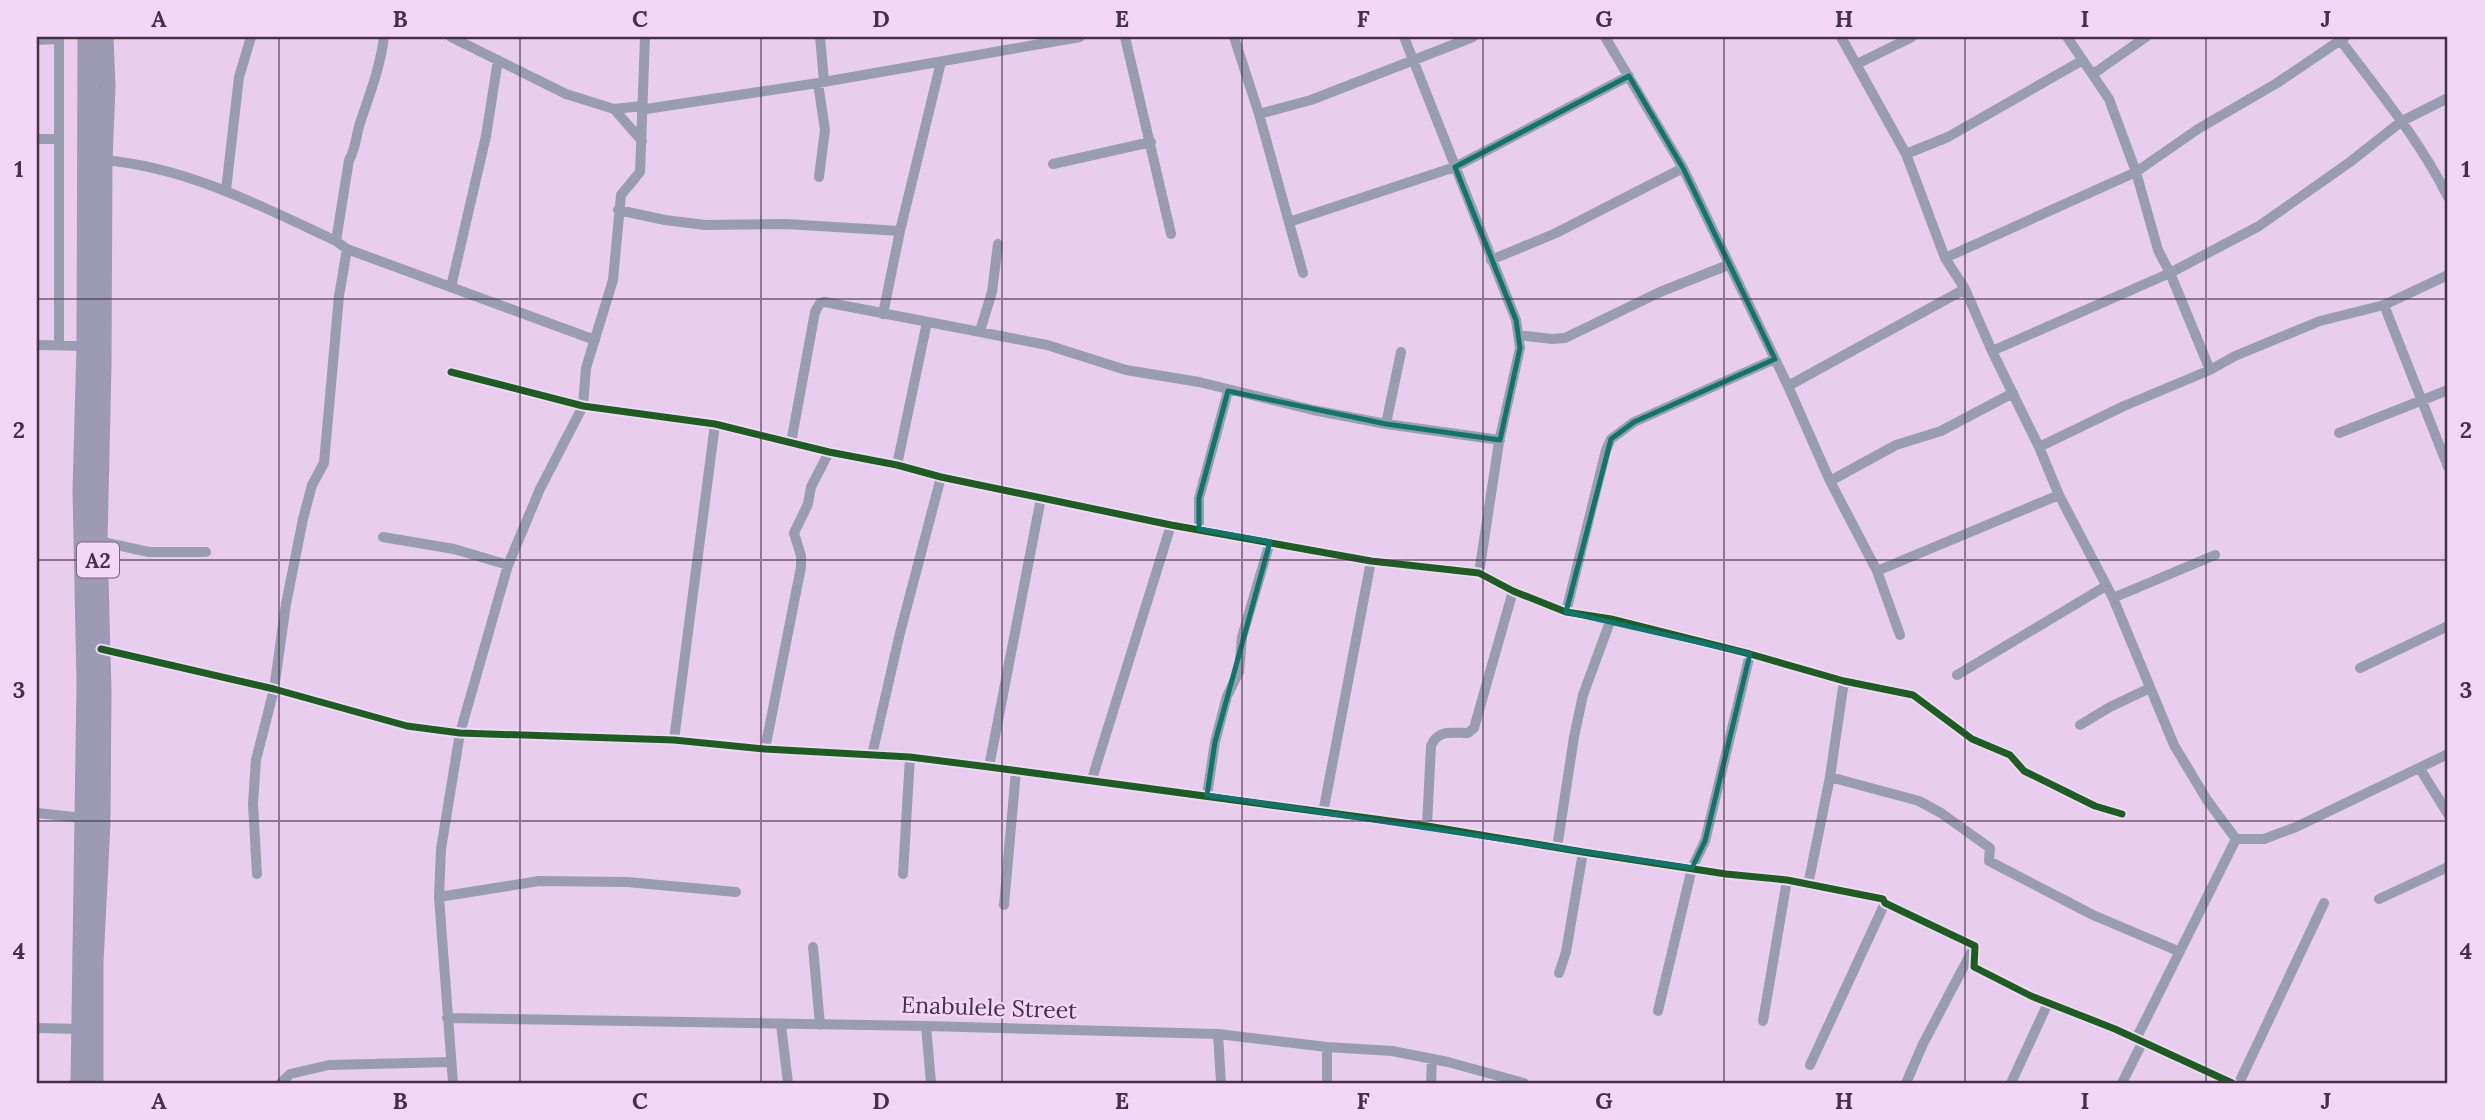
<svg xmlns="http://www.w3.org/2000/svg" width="2485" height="1120" font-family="Lora,serif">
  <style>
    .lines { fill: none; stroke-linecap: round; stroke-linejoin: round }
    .minor { stroke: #999db2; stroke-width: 10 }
    .trunk { stroke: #9c9ab5; stroke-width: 19 }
    .cycleway-casing { stroke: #f4d6f9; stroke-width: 11 }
    .cycleway { stroke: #1b5e20; stroke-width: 7 }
    .marked { fill: none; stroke: #0f766e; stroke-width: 5; stroke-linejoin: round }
    .grid { fill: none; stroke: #453048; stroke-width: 2; stroke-opacity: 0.55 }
    .labels { text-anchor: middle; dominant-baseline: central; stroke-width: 5; stroke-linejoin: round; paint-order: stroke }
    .shield { fill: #f4d6f9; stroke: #7a627d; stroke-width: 2 }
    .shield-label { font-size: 21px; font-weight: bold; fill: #453048 }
    .street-label { font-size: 23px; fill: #453048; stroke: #f4d6f9 }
    .neatline { fill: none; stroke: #453048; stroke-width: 2.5 }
    .grid-label { font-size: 23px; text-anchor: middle; font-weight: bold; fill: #453048 }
  </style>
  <rect width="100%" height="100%" fill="#e9cdee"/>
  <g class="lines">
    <!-- minor -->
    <path class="minor" d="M451,37l115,57 48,15 28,-3 4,3 172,-26 262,-46
      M820,37l4,44
      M1125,37l46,197
      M1234,37l25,77 44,159
      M1404,37l112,283 4,28 -21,94 -20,131
      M1605,37l78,131 105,218 42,95 47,90 182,-76
      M1841,37l65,117 39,104 20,31 27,62 47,96 20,48 54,103 61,147 33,55 29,39h28l32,-12 152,-73
      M2067,37l42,62 27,73 22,78 12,23 40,97
      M2338,37c39,52 81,102 110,160
      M37,40l22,-1v-2
      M1857,64l55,-27
      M2093,74l53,-37
      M818,83l7,47 -6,47
      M614,109l28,32
      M1259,114l52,-14 162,-63
      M37,139h22
      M1906,154l42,-17 135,-77
      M103,160c84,7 158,46 233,81l11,8 248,91
      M1053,164l98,-22
      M226,190l13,-113 12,-40
      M618,210l47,10 40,5 81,-1 114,7
      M1289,222l166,-55 174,-91
      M336,241l13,-81c7,-11 7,-25 11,-37 10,-30 20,-55 24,-86
      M1945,258l191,-86 62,-43 79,-46 68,-46
      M1491,260l65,-27 127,-65
      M2448,275l-64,30 64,162
      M451,287l35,-151 12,-76
      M883,314l17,-83 41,-169
      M980,331l12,-39 6,-48
      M1518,335l34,4 13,-1 95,-46 68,-27
      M37,345l53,1
      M59,345v-306
      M1992,351l178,-78 89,-47 91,-64 52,-41 46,-23
      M451,372l132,34 132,18 114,28 68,13 44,12 230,48 200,36 108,12 34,18 53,21 45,7 139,35 94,27 69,14 59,44 38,16 14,16 71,35 27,8
      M1788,386l177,-97
      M1386,424l15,-72
      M2339,433l109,-43
      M791,443l24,-131 5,-9 5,-1 222,43 79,25 73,12 114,28 73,14 114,16
      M2039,447l85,-41 86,-36 25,-14 85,-35 64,-16
      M897,465l30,-143
      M1830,481l66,-36 45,-14 72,-38
      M1199,529v-31l29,-107
      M383,537l71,12 54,16
      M98,541l51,11h57
      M1877,571l23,64
      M2113,598l102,-43
      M1566,612l40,-162 5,-11 23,-17 141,-63
      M101,649l173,40 133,37 53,7 214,7 91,9 145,8 79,10 438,59 156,26 143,22 61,6 96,19 2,4 90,43 -1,21 57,29 84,33 117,54
      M2360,668l88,-42
      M1957,675l149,-89
      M2080,725l30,-18 40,-19
      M674,740l41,-316
      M765,749l36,-182v-11l-7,-23 14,-29 3,-17 18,-35
      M872,755l28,-122 41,-156
      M989,767l52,-269
      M2420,769l28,45
      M1830,777l14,-96
      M1092,779l79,-254
      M1207,795l8,-53 12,-46 12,-24 3,-35 28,-95
      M37,813l47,5
      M1323,813l48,-252
      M1427,826l4,-80c7,-17 20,-13 37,-13l6,-5 39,-137
      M1557,848l17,-111 9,-42 28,-76
      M257,874l-4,-70 3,-44 18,-71 12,-85 17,-85 9,-34 12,-22 15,-167 8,-47
      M903,874l7,-117
      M1808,885l22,-108 89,24 22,12 49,35 -1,13 104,54 85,36
      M439,897l100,-16 88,1 109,10
      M2379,899l69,-32
      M1004,905l12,-134
      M813,947l7,78
      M1559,973l7,-21 17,-100
      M1658,1011l34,-143 13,-27 45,-187
      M447,1018l479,8 292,8 109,13 65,4 56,11 76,21
      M1763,1021l24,-141
      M781,1025l7,58
      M926,1026l5,57
      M37,1028l43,1
      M1218,1034l3,49
      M2136,1039l100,-200
      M1327,1047v36
      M1810,1065l75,-162
      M281,1083l9,-9 39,-9 122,-3
      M453,1083l-14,-186 2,-48 19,-116 48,-168 32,-76 43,-83 3,-38 27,-88 8,-85 19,-23 5,-135
      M1431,1083l1,-24
      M1906,1083l17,-39 50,-95
      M2011,1083l37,-80
      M2122,1083l20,-40
      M2239,1083l85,-180"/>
    <!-- trunk -->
    <path class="trunk" d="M80,1083l6,-400 -4,-193 4,-144 1,-309
      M94,1083v-121l7,-139 1,-132 -4,-150 4,-174 1,-207 3,-74 -2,-49"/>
    <!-- cycleway casing -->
    <g class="cycleway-casing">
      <path id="cycleway" d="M451,372l132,34 132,18 114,28 68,13 44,12 230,48 200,36 108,12 34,18 53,21 45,7 139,35 94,27 69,14 59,44 38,16 14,16 71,35 27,8
        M101,649l173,40 133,37 53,7 214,7 91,9 145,8 79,10 438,59 156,26 143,22 61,6 96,19 2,4 90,43 -1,21 57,29 84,33 117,54"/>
    </g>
    <!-- cycleway -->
    <use href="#cycleway" class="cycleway"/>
  </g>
  <!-- marked area -->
  <path class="marked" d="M1629,76l54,92 92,191 -141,63 -23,17 -45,173 184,42 -45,187 -13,27 -485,-73 8,-53 55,-200 -71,-13v-31l29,-107 158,33 114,16 20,-92 -4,-28 -61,-153z"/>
  <!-- grid -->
  <path class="grid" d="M279,37v1046M520,37v1046M761,37v1046M1002,37v1046M1242,37v1046M1483,37v1046M1724,37v1046M1965,37v1046M2206,37v1046M37,299h2411M37,560h2411M37,821h2411"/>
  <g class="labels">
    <!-- shield labels -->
    <rect class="shield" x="77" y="542.5" width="42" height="35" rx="5"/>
    <g class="shield-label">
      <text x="98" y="560">A2</text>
    </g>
    <!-- street labels -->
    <g class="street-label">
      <text transform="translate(989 1007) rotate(2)">Enabulele Street</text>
    </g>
  </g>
  <!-- border -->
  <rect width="2485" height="1120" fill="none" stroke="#f4d6f9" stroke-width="77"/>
  <rect x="38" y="38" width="2408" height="1044" class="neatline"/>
  <g class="grid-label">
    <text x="159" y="27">A</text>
    <text x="400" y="27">B</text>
    <text x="640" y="27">C</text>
    <text x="881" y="27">D</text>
    <text x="1122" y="27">E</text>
    <text x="1363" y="27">F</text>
    <text x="1604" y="27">G</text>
    <text x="1844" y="27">H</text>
    <text x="2085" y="27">I</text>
    <text x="2326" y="27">J</text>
    <text x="19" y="177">1</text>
    <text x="2466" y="177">1</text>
    <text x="19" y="438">2</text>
    <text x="2466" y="438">2</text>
    <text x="19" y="698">3</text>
    <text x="2466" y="698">3</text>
    <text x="19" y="959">4</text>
    <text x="2466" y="959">4</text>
    <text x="159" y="1109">A</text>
    <text x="400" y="1109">B</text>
    <text x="640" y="1109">C</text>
    <text x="881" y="1109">D</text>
    <text x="1122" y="1109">E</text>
    <text x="1363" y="1109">F</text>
    <text x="1604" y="1109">G</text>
    <text x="1844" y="1109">H</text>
    <text x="2085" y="1109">I</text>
    <text x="2326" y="1109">J</text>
  </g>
</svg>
